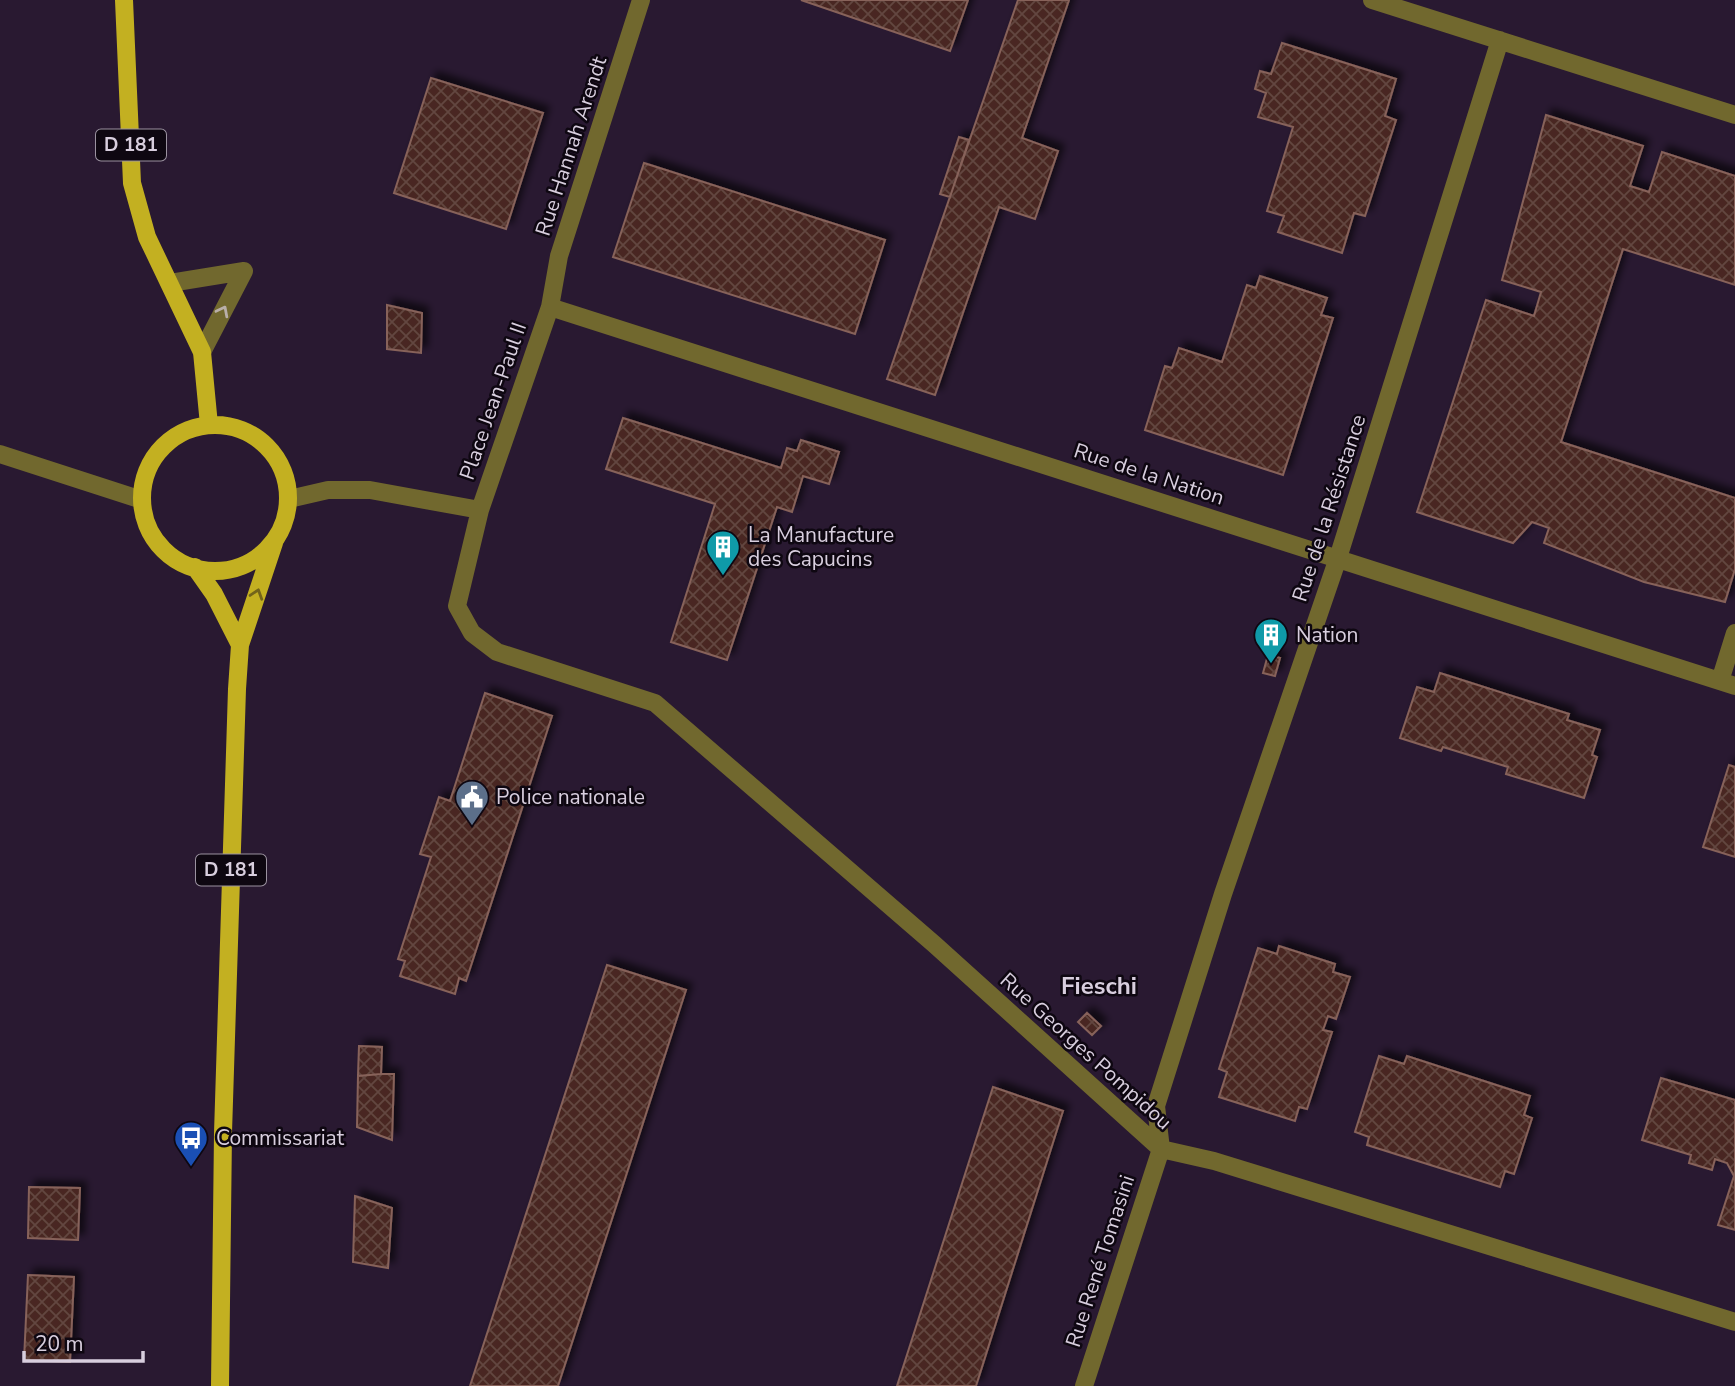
<svg xmlns="http://www.w3.org/2000/svg" width="1735" height="1386" font-family="'Nunito Sans',sans-serif">
  <style>
    .building { fill: url(#building-cross-hatch); stroke: #87625a; stroke-width: 2; filter: url(#shadow) }
    .lines { fill: none; stroke-linecap: round; stroke-linejoin: round }
    .minor { stroke: #71682e; stroke-width: 18 }
    .major { stroke: #c3b021; stroke-width: 18 }
    .oneway { stroke: #b9afa9 }
    .oneway2 { stroke: #72641a }
    .labels { text-anchor: middle; dominant-baseline: central; stroke-width: 5; stroke-linejoin: round; paint-order: stroke }
    .shield { fill: #0e0711; stroke: #9b92a0; stroke-width: 2 }
    .shield-label { font-size: 19px; font-weight: bold; fill: #d8cede }
    .street-label { font-size: 21px; fill: #d8cede; stroke: #0e0711 }
    .poi-label { font-size: 21px; fill: #d8cede; stroke: #0e0711; text-anchor: start }
    .quarter-label { font-size: 24px; font-weight: bold; fill: #d8cede; stroke: #0e0711 }
  </style>
  <defs>
    <pattern id="building-cross-hatch" width="8" height="8" patternUnits="userSpaceOnUse" patternTransform="scale(1.75)"><rect width="8" height="8" fill="#482821"/><path d="M0 0l8 8M0 8l8-8" fill="none" stroke="#624641"/></pattern>
    <filter id="shadow"><feDropShadow dx="6" dy="-6" stdDeviation="3.5" flood-color="#0009"/></filter>
  </defs>
  <rect width="100%" height="100%" fill="#291931"/>
  <!-- building -->
  <path class="building" d="M801,0h167l-18,51z
    M1018,0h51l-47,138 36,13 -23,68 -36,-12 -64,188 -48,-16z
    M1282,43l114,36 -11,37 11,4 -31,96 -11,-3 -12,40 -64,-21 6,-16 -17,-5 26,-84 -35,-10 8,-24 -11,-4 5,-18 11,3z
    M431,78l112,35 -37,116 -112,-36z
    M1546,115l97,31 -13,40 19,6 13,-40 73,24v109l-112,-36 -62,193 174,56v71l-10,33 -81,-20 -100,-39 5,-15 -17,-6 -19,21 -96,-31 69,-212 48,16 7,-24 -39,-12z
    M959,137l10,3 -19,57 -10,-3z
    M644,163l241,77 -30,94 -242,-77z
    M1260,276l67,22 -6,17 12,3 -50,157 -138,-45 20,-64 7,2 7,-20 43,14 25,-77 9,3z
    M387,305l35,8 -1,40 -34,-4z
    M623,418l158,50 6,-20 10,3 4,-11 38,12 -10,32 -26,-8 -11,36 -15,-5 -50,153 -56,-18 44,-138 -109,-35z
    M1268,655l12,3 -5,18 -12,-3z
    M1440,673l129,41 -2,6 33,10 -8,25 5,2 -13,41 -78,-24 2,-7 -65,-20 -2,4 -41,-13 17,-51 17,5z
    M485,693l67,23 -86,265 -7,-3 -4,16 -55,-18 5,-15 -7,-2 33,-102 -11,-3 19,-57 11,4z
    M1729,765l6,2v90l-32,-10z
    M1279,946l56,18 -2,8 17,5 -14,42 -8,-3 -5,14 9,2 -25,77 -8,-2 -4,14 -76,-24 8,-25 -8,-3 39,-121 19,6z
    M607,965l79,25 -128,396h-88z
    M1087,1013l14,13 -9,9 -14,-13z
    M359,1046l23,1 -1,27 -23,2z
    M1379,1056l25,8 3,-8 123,40 -6,19 8,3 -18,56 -9,-3 -5,16 -133,-42 2,-8 -14,-5z
    M381,1074h13l-2,66 -35,-13 1,-51z
    M1661,1078l74,22v130l-17,-5 16,-49 -7,-13 -12,-4 -3,11 -23,-7 2,-8 -49,-15z
    M993,1087l70,24 -87,275h-79z
    M29,1187l51,1 -2,52 -50,-2z
    M355,1196l37,12 -4,60 -35,-6z
    M28,1275l46,2 -4,85 -46,-2z"/>
  <g class="lines">
    <!-- minor -->
    <path class="minor" d="M1372,0l363,115
      M170,283l74,-12
      M550,307l1185,379
      M202,352l42,-81
      M0,454l142,46
      M289,499l39,-9h42l110,20 70,-203 9,-51 82,-256
      M480,510l-23,96 15,27 25,19 158,51 279,241 227,205 53,12 521,161
      M1720,681l15,-48
      M1084,1386l77,-237 -5,-43 67,-212 115,-336 162,-518"/>
    <!-- major -->
    <path class="major" d="M124,0l8,183 15,54 55,115 7,73
      M142 498a73 73 0 1 1 146 0a73 73 0 1 1-146 0Z
      M195,567l19,27 26,51
      M220,1386l3,-253 14,-444 3,-44 34,-102"/>
  </g>
  <!-- one-way arrows -->
  <defs><path id="oneway-chevron" d="M-2-3.5L2.5 0L-2 3.5" fill="none" stroke-width="1.6" stroke-linecap="round" stroke-linejoin="round" transform="scale(1.75)"/></defs>
  <use class="oneway" href="#oneway-chevron" transform="translate(223 311) rotate(-63)"/>
  <use class="oneway2" href="#oneway-chevron" transform="translate(257 594) rotate(-72)"/>
  <!-- icons -->
  <defs>
    <g id="building-pin" transform="scale(1.75)"><path d="M0 17L-7.5 6A9.5 9.5 0 1 1 7.5 6Z" fill="#0f9aa8" stroke="#0e0711"/><path d="M-4-6H4V6H1V3H-1V6H-4ZM-2.5-4.3h1.7v1.8h-1.7ZM.8-4.3h1.7v1.8H.8ZM-2.5-1h1.7V.8h-1.7ZM.8-1h1.7V.8H.8Z" fill="#fff"/></g>
    <g id="civic-pin" transform="scale(1.75)"><path d="M0 17L-7.5 6A9.5 9.5 0 1 1 7.5 6Z" fill="#5c6f8a" stroke="#0e0711"/><path d="M-.6-6.5H3V-4.5H.6V-3L4-1V1h2V6H-6V1h2V-1L-.6-3ZM-1.2 2.5V6h2.4V2.5Z" fill="#fff"/></g>
    <g id="bus-pin" transform="scale(1.75)"><path d="M0 17L-7.5 6A9.5 9.5 0 1 1 7.5 6Z" fill="#1a4fb4" stroke="#0e0711"/><path d="M-5-6H5V4H4V6H2V4H-2V6H-4V4H-5ZM-3.5-4V0h7V-4ZM-3.5 1.2v1.5H-2V1.2ZM2 1.2v1.5H3.5V1.2Z" fill="#fff"/></g>
  </defs>
  <g fill-rule="evenodd">
    <use href="#building-pin" x="723" y="547"/>
    <use href="#building-pin" x="1271" y="635"/>
    <use href="#civic-pin" x="472" y="797"/>
    <use href="#bus-pin" x="191" y="1138"/>
  </g>
  <g class="labels">
    <!-- shield labels -->
    <g class="shield">
      <rect x="96" y="129.5" width="70" height="31" rx="5"/>
      <rect x="196" y="854.5" width="70" height="31" rx="5"/>
    </g>
    <g class="shield-label">
      <text x="131" y="145">D 181</text>
      <text x="231" y="870">D 181</text>
    </g>
    <!-- street labels -->
    <g class="street-label">
      <text transform="translate(571 146) rotate(-72)">Rue Hannah Arendt</text>
      <text transform="translate(493 401) rotate(-71)">Place Jean-Paul II</text>
      <text transform="translate(1149 474) rotate(18)">Rue de la Nation</text>
      <text transform="translate(1329 508) rotate(-72)">Rue de la Résistance</text>
      <text transform="translate(1086 1051) rotate(42)">Rue Georges Pompidou</text>
      <text transform="translate(1100 1261) rotate(-72)">Rue René Tomasini</text>
    </g>
    <!-- poi labels -->
    <g class="poi-label">
      <text x="748" y="535">La Manufacture<tspan x="748" dy="24">des Capucins</tspan></text>
      <text x="1296" y="635">Nation</text>
      <text x="496" y="797">Police nationale</text>
      <text x="216" y="1138">Commissariat</text>
    </g>
    <!-- quarter labels -->
    <g class="quarter-label">
      <text x="1099" y="986">Fieschi</text>
    </g>
  </g>
  <!-- scale -->
  <path d="M24 1351v10h119v-10" fill="none" stroke="#d8cede" stroke-width="3.5"/>
  <text x="35" y="1351" font-size="21" fill="#d8cede" stroke="#0e0711" stroke-width="5" paint-order="stroke">20 m</text>
</svg>
